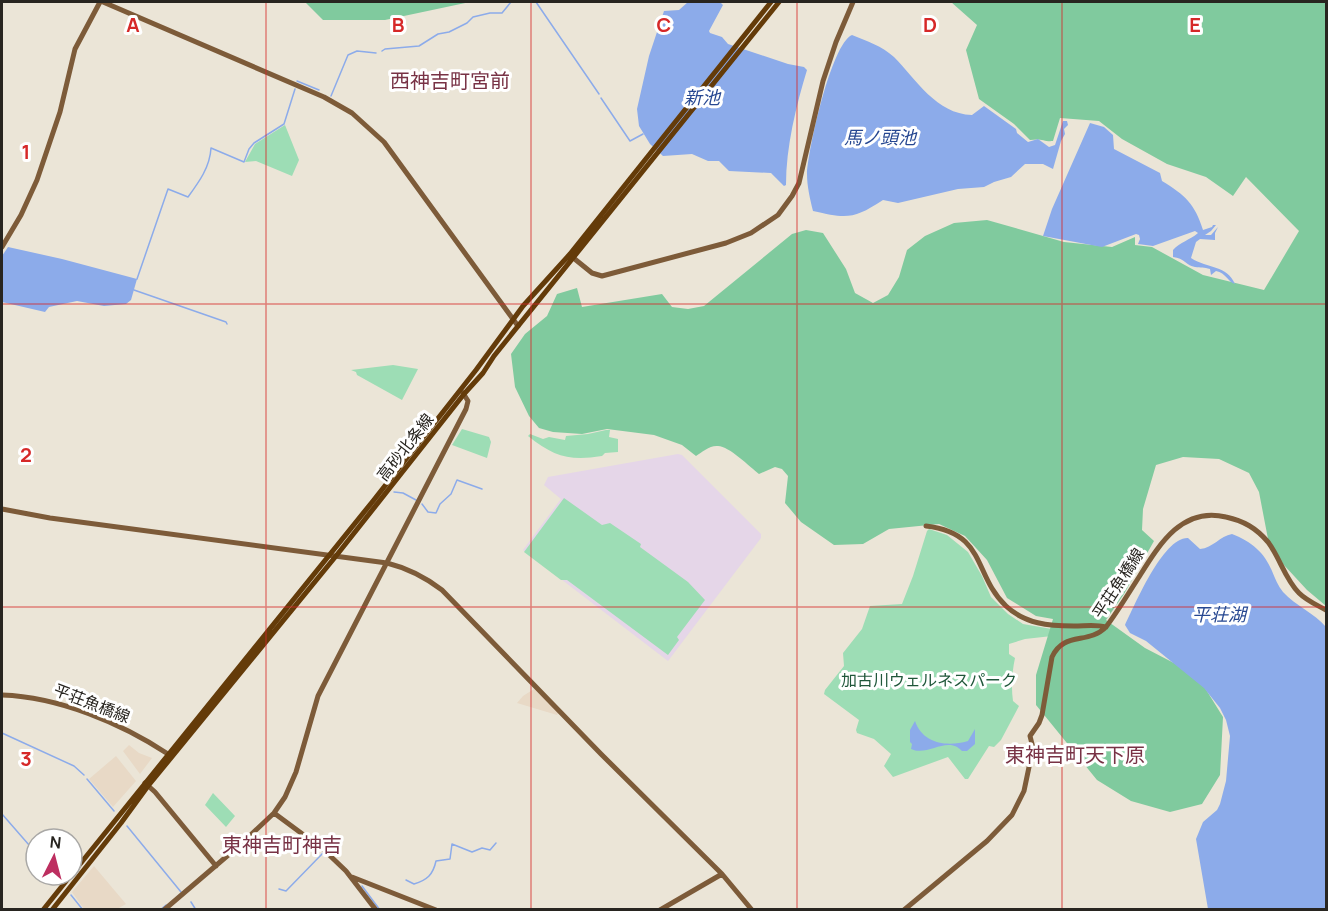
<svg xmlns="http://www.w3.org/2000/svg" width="1328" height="911" font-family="Manrope,'Noto Sans JP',sans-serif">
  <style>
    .commercial { fill: #e8d9c6 }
    .education { fill: #e5d6e8 }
    .green { fill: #9dddb5 }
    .forest { fill: #80ca9e }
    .water { fill: #8cabea }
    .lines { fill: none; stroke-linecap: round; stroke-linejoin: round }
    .stream { stroke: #8cabea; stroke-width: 1.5 }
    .secondary { stroke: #7d5b39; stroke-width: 5 }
    .primary { stroke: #643b09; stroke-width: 5 }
    .grid { fill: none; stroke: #d62828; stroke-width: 1.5; stroke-opacity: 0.55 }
    .labels { text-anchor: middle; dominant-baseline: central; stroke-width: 6; stroke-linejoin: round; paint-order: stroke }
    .street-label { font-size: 16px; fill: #282520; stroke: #fff }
    .park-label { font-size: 16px; fill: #20573a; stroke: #fff }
    .water-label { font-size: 18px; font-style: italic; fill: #264791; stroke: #fff }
    .quarter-label { font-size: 20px; fill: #783245; stroke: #fff }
    .grid-label { font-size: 20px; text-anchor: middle; font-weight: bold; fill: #d62828; stroke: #fff; stroke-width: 6; stroke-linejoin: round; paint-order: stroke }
  </style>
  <rect width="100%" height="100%" fill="#ebe5d7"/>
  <!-- commercial -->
  <path class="commercial" d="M534,689l25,23 -2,3 -40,-12 6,-7z
    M129,745l10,8 13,5 -12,16 -17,-23z
    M116,756l20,25 -23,26 -24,-28z
    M94,866l32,38 -9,5h-33l-12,-17z"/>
  <!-- education -->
  <path class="education" d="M678,454l4,1 79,79v4l-93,123 -145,-111 38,-51 -17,-14 4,-8z"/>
  <!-- green -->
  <path class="green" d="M285,125l14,35 -7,16 -36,-15 -11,1 10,-18z
    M393,365l25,4 -16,31 -45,-25 -1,-3 -5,-2z
    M462,429l27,8 2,5 -4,16 -35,-13z
    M606,430h4l-1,7 9,2v13l-13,1 -3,3c-32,5 -48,1 -74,-20l2,-2 13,5 6,-2 16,3 1,-4 22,-2z
    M564,498l38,27 8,-2 31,21 -1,3 48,35 17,18 -28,37 2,3 -11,15 -101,-75h-6l-37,-28z
    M929,529l18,6 21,17 14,24 9,21 17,17 15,10 40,7 -11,5 -27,3 -16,5v10l6,4c-3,14 -4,29 -2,43l6,5 -18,34 -7,7 -5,-1 -21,33h-3l-17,-22 -55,20 -9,-11 7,-12 -17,-15 -17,-6 -1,-3 3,-10 -35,-26 1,-4 19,-24 -1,-13 19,-24 8,-23 32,-2 11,-28 14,-45z
    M213,793l22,23 -9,11 -21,-22z"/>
  <!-- forest -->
  <path class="forest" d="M305,2h165l-85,18h-62z
    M951,2h375v604l-19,-16 -24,-26 -15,-25 -9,-47 -10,-19 -30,-14 -36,-2 -27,8 -13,44 -1,21 12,11 -30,53 -18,26 39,28 52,27 26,42 -3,58 -18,29 -32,8 -39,-11 -34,-21 -61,-75v-30l17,-56 -17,-3 -29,-18 -20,-38 -22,-24 -26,-12 -50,5 -26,15 -29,1 -33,-23 -16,-19 3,-27 -6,-7 -7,-2 -16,7c-9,-7 -30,-28 -41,-28 -8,-1 -16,6 -22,10l-14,-11 -28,-10 -47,-6 -25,5 -29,-2 -14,-4 -10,-12 -14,-29 -4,-33 14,-20 22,-18 10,-22 20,-6 5,19 80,-13 10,13 16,2 16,-3 88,-72 14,-4 17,3 23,36 9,24 18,10 15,-8 11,-18 8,-27 18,-14 29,-13 33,-3 77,22 48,5 23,-10v8l17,2 51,28 61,15 35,-59 -53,-54 -13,19 -27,-19 -39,-13 -45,-25 -23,-18 -39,-3 -7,23c-9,1 -11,-3 -23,-1l-16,-16 -35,-25 -13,-49 11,-25z"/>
  <!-- water -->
  <path class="water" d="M688,2h32l3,3 -14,26 1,2 12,4 6,7 60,20 16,3 3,3c-11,36 -21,77 -21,115l-2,1 -13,-13 -42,-2 -10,-10h-11l-16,-7 -29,2 -13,-12 -11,-18 -2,-17 12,-53 15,-45 15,-1z
    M852,35c15,6 30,11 42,22 22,22 42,57 78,58l12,-9 32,23 1,4 11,9 10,-3 11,8 6,-2 8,-24h4l1,4 -4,4 1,5 -4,7 -8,28 -10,-5h-18l-14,13 -17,5 -10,5 -26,2 -60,14 -15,-3c-29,19 -36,19 -70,11 -3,-12 -6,-25 -6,-37 1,-24 24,-130 45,-139z
    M1090,123l14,4 9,8 1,14 46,24 2,8c23,14 33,23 41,49l9,-3 1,-2h3l-5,6 -6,4h6l7,-8 -3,6v7l-15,-1 -4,3 -5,16c17,11 36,7 44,26 -7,-2 -9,-11 -19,-13l-5,4 -1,-6c-6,-2 -9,-1 -15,-2 -8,-1 -11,-9 -22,-10v-7c7,-8 17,-10 25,-17l-3,-2 -42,15 -15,-2 2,-5 -1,-4 -3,-1 -34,13 -59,-11 9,-27z
    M8,247l54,12 75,20 -6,21 -5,4 -22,2 -27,-5 -28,6 -4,5 -43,-10v-46z
    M1232,534c20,8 32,18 40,37 3,7 6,15 11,21 13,14 31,21 43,35v282h-118l-12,-70 7,-17 14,-12 3,-6 6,-23 4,-45 -4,-16 -6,-12 -16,-20 -58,-47 -16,-8 -5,-8c10,-20 38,-88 63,-87l12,11c13,-1 20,-13 32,-15z
    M915,721c8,23 32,26 53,20l7,-12v15l-8,7h-5c-15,-16 -34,6 -51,-2l1,-5 -2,-2v-12z"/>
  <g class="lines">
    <!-- stream -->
    <path class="stream" d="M536,2l63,92
      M382,51l3,-2 34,-3 19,-12 11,-2 18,-9 6,-6 17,-4h12l9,-11
      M297,81l22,9
      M331,96l17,-41 9,-4 19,2
      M601,98l29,43 13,-7
      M137,279l31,-90 20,8c11,-15 22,-30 23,-49l33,14 5,-13 5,-6 30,-19 11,-35
      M134,290l92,32 1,2
      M394,492l9,1 13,7
      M422,504l6,8 8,1 4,-9 11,-10 6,-14 25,9
      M2,733l72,33 10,9
      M87,779l27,32
      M2,814l34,39
      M127,826l54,66
      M54,875l5,7
      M406,880l8,4c13,-4 19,-9 22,-23l14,-2 2,-15 20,8 10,-4 8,2 6,-7
      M362,886l18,24
      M279,889l7,2 37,-38
      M71,895l12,15
      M191,902l5,8
      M160,910l6,-5"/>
    <!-- secondary -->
    <path class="secondary" d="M103,2l221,95 28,16 32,29 134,184
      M2,247l19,-32 16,-35 23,-68 15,-63 25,-47
      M571,256l21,17 10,3 124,-33 25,-10 27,-18 14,-19 7,-13 24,-102 13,-39 17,-40
      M2,509l48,9 337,45c20,5 38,14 55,27l159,164 121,120 30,36
      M926,526c61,7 47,49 80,80 19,18 43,20 68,20 11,0 21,-2 32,1
      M2,695c57,2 119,28 166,59
      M145,783l10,9 61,74
      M274,813l50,37 22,21 30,39
      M352,877l84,33
      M164,910l76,-65 34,-32 11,-16 11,-25 22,-76 148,-287 2,-8 -5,-8
      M660,910l62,-36
      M904,910l83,-69 25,-26 12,-24 9,-43 -3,-12 9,-13 3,-8 10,-58c12,-26 36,-12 54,-30 12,-16 22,-33 33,-50 20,-32 43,-71 87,-60 18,4 30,11 42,25 12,16 17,37 31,51 8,8 18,12 27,17"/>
    <!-- primary -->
    <path class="primary" d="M72,874l301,-373 103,-131 47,-64 47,-52 201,-252
      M43,910l28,-35
      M52,910l69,-87 27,-37 188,-230 128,-162 19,-21 11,-17 285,-354"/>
  </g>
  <!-- grid -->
  <path class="grid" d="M266,2v908M531,2v908M797,2v908M1062,2v908M2,304h1324M2,607h1324"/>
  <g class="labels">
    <!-- street labels -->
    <g class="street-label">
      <text transform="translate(405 447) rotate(-52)">高砂北条線</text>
      <text transform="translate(1118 583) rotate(-57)">平荘魚橋線</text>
      <text transform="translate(92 703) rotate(21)">平荘魚橋線</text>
    </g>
    <!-- park labels -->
    <g class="park-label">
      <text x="929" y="680">加古川ウェルネスパーク</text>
    </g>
    <!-- water labels -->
    <g class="water-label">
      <text x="702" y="97">新池</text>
      <text x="880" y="137">馬ノ頭池</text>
      <text x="1219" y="614">平荘湖</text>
    </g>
    <!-- quarter labels -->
    <g class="quarter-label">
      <text x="450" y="80">西神吉町宮前</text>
      <text x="1075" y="754">東神吉町天下原</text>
      <text x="282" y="844">東神吉町神吉</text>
    </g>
  </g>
  <g class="grid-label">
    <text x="133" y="32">A</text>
    <text x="398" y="32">B</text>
    <text x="664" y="32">C</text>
    <text x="930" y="32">D</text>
    <text x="1195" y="32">E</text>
    <text x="26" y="159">1</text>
    <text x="26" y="462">2</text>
    <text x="26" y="766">3</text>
  </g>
  <!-- border -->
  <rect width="1328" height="911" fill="none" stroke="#282520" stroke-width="6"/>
  <!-- north arrow -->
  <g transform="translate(54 857) rotate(6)"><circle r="28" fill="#ffffff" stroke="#a9a8a6" stroke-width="1.5"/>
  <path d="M0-4.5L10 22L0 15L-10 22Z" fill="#bd2f60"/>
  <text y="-9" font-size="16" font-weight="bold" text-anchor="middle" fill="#282520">N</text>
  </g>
</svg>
